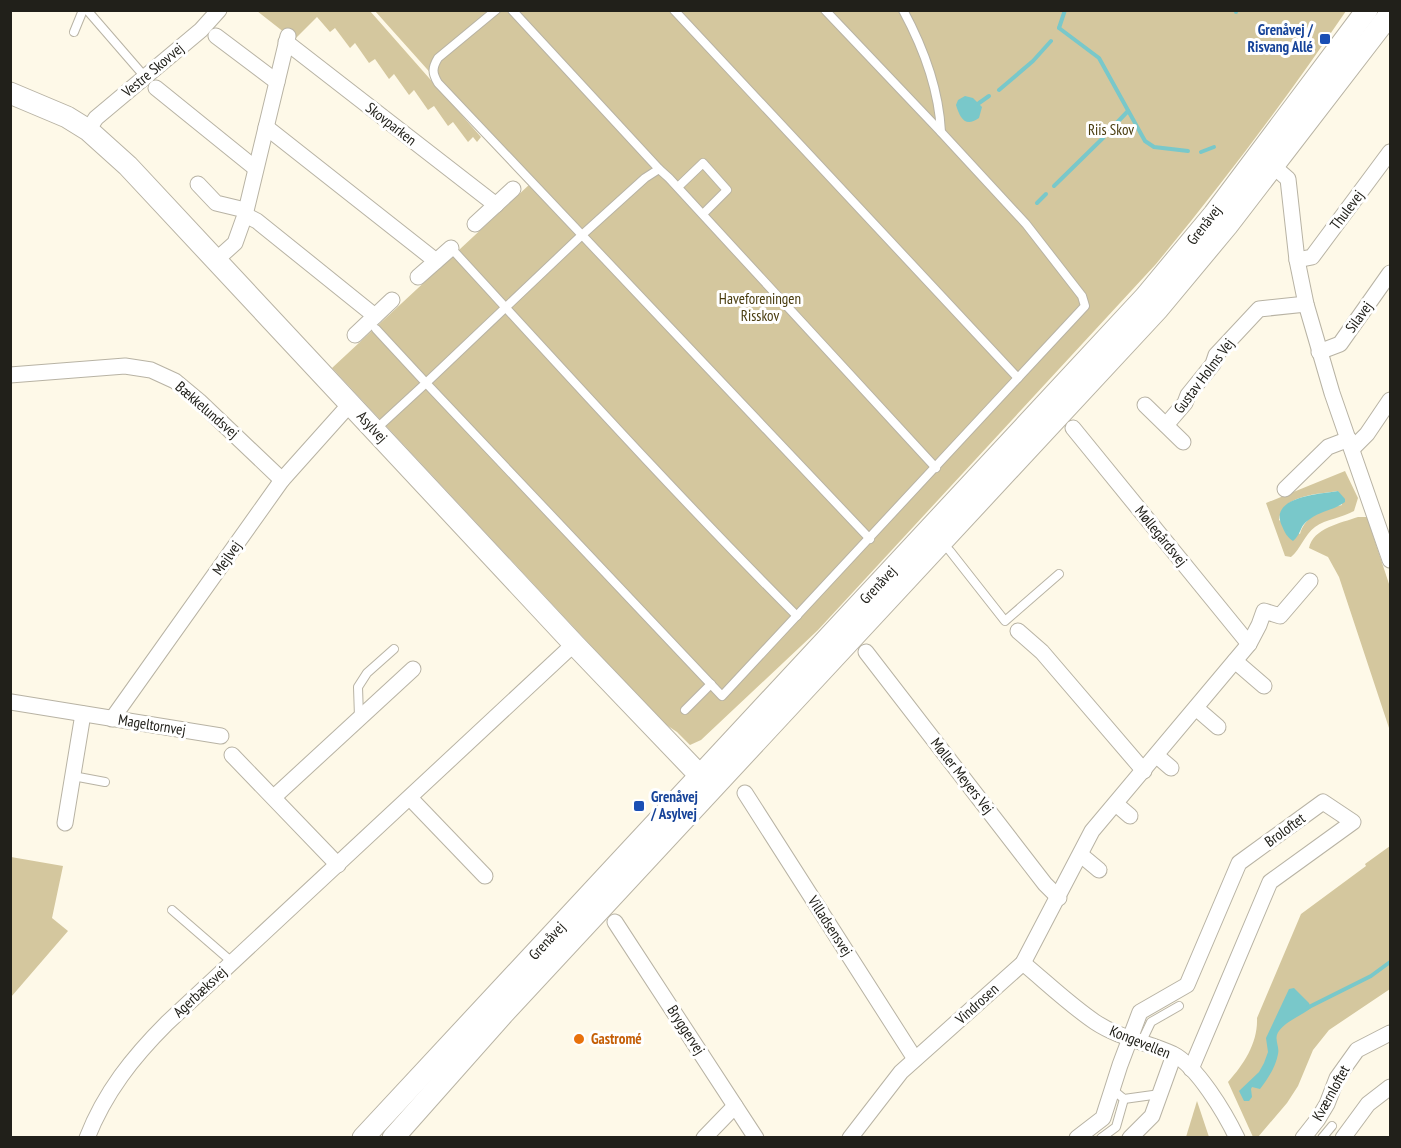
<svg xmlns="http://www.w3.org/2000/svg" width="1401" height="1148" font-family="'PT Sans Narrow',sans-serif">
	<style>
		.green { fill: #d4c79e; fill-rule: evenodd }
		.water { fill: #79c8ca }
		.lines { fill: none; stroke-linecap: round; stroke-linejoin: round }
		.stream { stroke: #79c8ca; stroke-width: 4 }
		.lane-casing { stroke: #b8b3a4; stroke-width: 10 }
		.street-casing { stroke: #b8b3a4; stroke-width: 17 }
		.secondary-casing { stroke: #b8b3a4; stroke-width: 23 }
		.lane { stroke: #fff; stroke-width: 8 }
		.street { stroke: #fff; stroke-width: 15 }
		.secondary { stroke: #fff; stroke-width: 21 }
		.transit-dot { fill: #1a4fb4; stroke: #fff; stroke-width: 2 }
		.food-dot { fill: #e8710a; stroke: #fff; stroke-width: 2 }
		.labels { text-anchor: middle; stroke-width: 6; stroke-linejoin: round; paint-order: stroke }
		.transit-label { font-size: 15px; font-weight: bold; fill: #164399; stroke: #fff; text-anchor: end }
		.street-label { font-size: 15px; fill: #21201a; stroke: #fff }
		.park-label { font-size: 15px; fill: #483b0d; stroke: #fff }
		.food-label { font-size: 15px; font-weight: bold; fill: #c56008; stroke: #fff; text-anchor: start }
	</style>
	<rect width="100%" height="100%" fill="#fef9e8"/>
	<g class="green">
		<polygon points="257,11 370,11 481,137 477,142 473,137 468,142 453,122 448,126 434,106 428,110 414,90 409,95 394,74 389,79 375,59 369,63 355,43 350,48 335,28 330,32 317,17 294,40"/>
		<path d="M375 11H1346C1287 98 1223 183 1156 264L818 630 701 740 690 745 677 732 662 722 332 368 530 184Z"/>
		<path d="M1345 471 1358 498 1354 511C1342 518 1326 519 1315 527 1304 535 1301 549 1291 557L1285 556 1266 503ZM1338 491 1342 505C1325 509 1305 515 1300 534L1279 520C1281 495 1318 494 1338 491Z"/>
		<path d="M1358 517H1367L1390 587V731L1339 577 1328 557 1309 548C1313 528 1341 523 1358 517Z"/>
		<path d="M1390 846V989L1329 1030 1313 1050 1298 1086 1287 1103 1258 1137H1253L1228 1082C1244 1064 1258 1043 1257 1018L1301 914 1366 866 1365 864Z"/>
		<polygon points="11,857 63,866 52,918 68,931 11,997"/>
		<polygon points="1197,1101 1209,1137 1186,1137"/>
	</g>
	<g class="water">
		<path d="M965 96 973 98 982 107 979 118C965 128 960 118 956 105L958 100Z"/>
		<path d="M1338 491 1345 499V502C1333 511 1320 510 1306 522 1300 527 1301 534 1293 541 1287 537 1285 533 1282 526 1268 497 1319 494 1338 491Z"/>
		<path d="M1294 988 1309 1003 1311 1008C1302 1015 1285 1022 1279 1031 1273 1039 1280 1046 1278 1054 1276 1066 1268 1079 1260 1089L1252 1087 1251 1089 1252 1097 1249 1101H1244L1239 1091 1259 1072 1264 1063 1268 1052 1266 1038 1289 989Z"/>
	</g>
	<g class="lines">
		<g class="stream">
			<polyline points="1236,12 1236,10"/>
			<polyline points="1059,28 1099,58 1145,141 1154,147 1188,151"/>
			<polyline points="1059,28 1065,10"/>
			<polyline points="999,90 1033,61 1051,41"/>
			<polyline points="979,103 989,96"/>
			<polyline points="1109,131 1128,111"/>
			<polyline points="1201,152 1214,147"/>
			<polyline points="1054,186 1104,137"/>
			<polyline points="1037,203 1046,194"/>
			<polyline points="1307,1008 1371,976 1390,962"/>
		</g>
		<g class="lane-casing">
			<g id="lane">
				<polyline points="87,10 145,77"/>
				<path d="M496 10 438 58C432 68 432 73 438 83L870 539"/>
				<path d="M512 10 659 169 645 178 582 235 426 383 722 696 1085 306 1082 296 1026 224 941 132C939 91 923 47 903 10"/>
				<polyline points="674,10 1018,378"/>
				<polyline points="825,10 941,132"/>
				<polyline points="74,32 83,10"/>
				<polyline points="659,169 669,178 936,468"/>
				<polyline points="678,187 703,163 727,190 703,214"/>
				<path d="M451 248C565 372 678 497 797 616"/>
				<polyline points="375,430 426,383 376,329"/>
				<polyline points="942,543 950,551 1005,621 1059,574"/>
				<polyline points="685,710 711,684"/>
				<polyline points="359,717 358,687 367,673 394,649"/>
				<polyline points="73,776 105,782"/>
				<polyline points="172,910 232,962"/>
				<polyline points="1141,1043 1151,1022 1179,1006"/>
				<polyline points="1112,1089 1124,1099 1160,1094"/>
				<polyline points="1101,1138 1116,1127 1124,1099"/>
				<polyline points="1322,1138 1332,1126"/>
			</g>
		</g>
		<g class="street-casing">
			<g id="street">
				<polyline points="216,36 277,82"/>
				<polyline points="286,42 496,205"/>
				<polyline points="156,88 255,168"/>
				<polyline points="266,127 436,261"/>
				<polyline points="88,130 96,118 201,30 219,10"/>
				<polyline points="1265,159 1288,179 1297,260 1306,304 1332,393 1390,560"/>
				<polyline points="198,184 216,203 245,210"/>
				<polyline points="245,215 257,221 375,316"/>
				<polyline points="475,224 513,189"/>
				<polyline points="216,260 235,243 245,215 288,36"/>
				<polyline points="1297,260 1312,257 1390,152"/>
				<polyline points="418,277 451,248"/>
				<polyline points="355,335 392,300"/>
				<polyline points="1319,352 1340,344 1390,273"/>
				<polyline points="10,375 125,366 151,370 175,381 199,401 282,480"/>
				<polyline points="1145,405 1183,442"/>
				<polyline points="1166,425 1185,403 1188,395 1213,364 1216,355 1259,309 1306,304"/>
				<polyline points="1073,428 1249,644"/>
				<polyline points="1352,449 1367,434 1390,400"/>
				<polyline points="1285,489 1328,447 1349,439"/>
				<polyline points="1018,631 1042,652 1144,771"/>
				<polyline points="866,652 1045,884 1059,898"/>
				<polyline points="1235,661 1264,686"/>
				<polyline points="11,702 221,736"/>
				<polyline points="1196,708 1218,727"/>
				<polyline points="112,719 282,480 350,404"/>
				<polyline points="232,755 338,865"/>
				<polyline points="1157,756 1171,768"/>
				<polyline points="745,793 915,1059"/>
				<polyline points="274,797 413,669"/>
				<polyline points="410,798 485,876"/>
				<polyline points="1116,804 1130,816"/>
				<polyline points="65,823 83,714"/>
				<polyline points="1081,855 1099,870"/>
				<polyline points="615,922 756,1138"/>
				<path d="M1023 963C1047 983 1070 1005 1095 1022 1119 1038 1147 1042 1173 1054 1197 1066 1225 1113 1237 1138"/>
				<path d="M87 1138C105 1092 133 1057 167 1023L574 644"/>
				<polyline points="704,1138 735,1106"/>
				<polyline points="850,1138 901,1072 1023,963 1092,831 1249,644 1259,625 1264,611 1280,616 1310,581"/>
				<polyline points="1077,1138 1103,1118 1120,1065 1140,1012 1187,985 1239,863 1323,802 1353,822 1270,882 1191,1069"/>
				<polyline points="1130,1138 1152,1116 1174,1055"/>
				<polyline points="1303,1138 1318,1119 1327,1104 1337,1078 1357,1050 1390,1033"/>
				<polyline points="1343,1138 1368,1104 1390,1087"/>
			</g>
		</g>
		<g class="secondary-casing">
			<g id="secondary">
				<polyline points="10,93 67,117 88,130 128,166 574,644 709,785"/>
				<polyline points="363,1138 1145,297 1214,214 1367,10"/>
				<polyline points="393,1138 503,1014 1158,309 1227,226 1390,14"/>
			</g>
		</g>
		<use href="#lane" class="lane"/>
		<use href="#street" class="street"/>
		<use href="#secondary" class="secondary"/>
	</g>
	<g class="transit-dot">
		<rect x="1319" y="33" width="12" height="12" rx="3"/>
		<rect x="633" y="800" width="12" height="12" rx="3"/>
	</g>
	<circle class="food-dot" cx="579" cy="1039" r="6"/>
	<g class="labels">
		<g class="transit-label">
			<text x="1313" y="35">Grenåvej /<tspan x="1313" dy="17">Risvang Allé</tspan></text>
			<text x="651" y="802" text-anchor="start">Grenåvej<tspan x="651" dy="17">/ Asylvej</tspan></text>
		</g>
		<g class="street-label">
			<text transform="translate(153 70) rotate(-40)" y="5">Vestre Skovvej</text>
			<text transform="translate(391 124) rotate(38)" y="5">Skovparken</text>
			<text transform="translate(1347 210) rotate(-53)" y="5">Thulevej</text>
			<text transform="translate(1204 225) rotate(-52)" y="5">Grenåvej</text>
			<text transform="translate(1359 317) rotate(-54)" y="5">Silavej</text>
			<text transform="translate(1204 376) rotate(-53)" y="5">Gustav Holms Vej</text>
			<text transform="translate(207 410) rotate(41)" y="5">Bækkelundsvej</text>
			<text transform="translate(372 427) rotate(47)" y="5">Asylvej</text>
			<text transform="translate(1161 536) rotate(51)" y="5">Møllegårdsvej</text>
			<text transform="translate(227 558) rotate(-55)" y="5">Mejlvej</text>
			<text transform="translate(878 585) rotate(-47)" y="5">Grenåvej</text>
			<text transform="translate(152 725) rotate(9)" y="5">Mageltornvej</text>
			<text transform="translate(962 776) rotate(52)" y="5">Møller Meyers Vej</text>
			<text transform="translate(1285 830) rotate(-36)" y="5">Broloftet</text>
			<text transform="translate(830 926) rotate(57)" y="5">Villadsensvej</text>
			<text transform="translate(547 941) rotate(-47)" y="5">Grenåvej</text>
			<text transform="translate(200 992) rotate(-43)" y="5">Agerbæksvej</text>
			<text transform="translate(977 1004) rotate(-42)" y="5">Vindrosen</text>
			<text transform="translate(686 1030) rotate(57)" y="5">Bryggervej</text>
			<text transform="translate(1140 1042) rotate(22)" y="5">Kongevellen</text>
			<text transform="translate(1331 1093) rotate(-61)" y="5">Kværnloftet</text>
		</g>
		<g class="park-label">
			<text x="1111" y="135">Riis Skov</text>
			<text x="760" y="304">Haveforeningen<tspan x="760" dy="17">Risskov</tspan></text>
		</g>
		<g class="food-label">
			<text x="591" y="1044">Gastromé</text>
		</g>
	</g>
	<rect width="1401" height="1148" fill="none" stroke="#21201a" stroke-width="24"/>
</svg>
